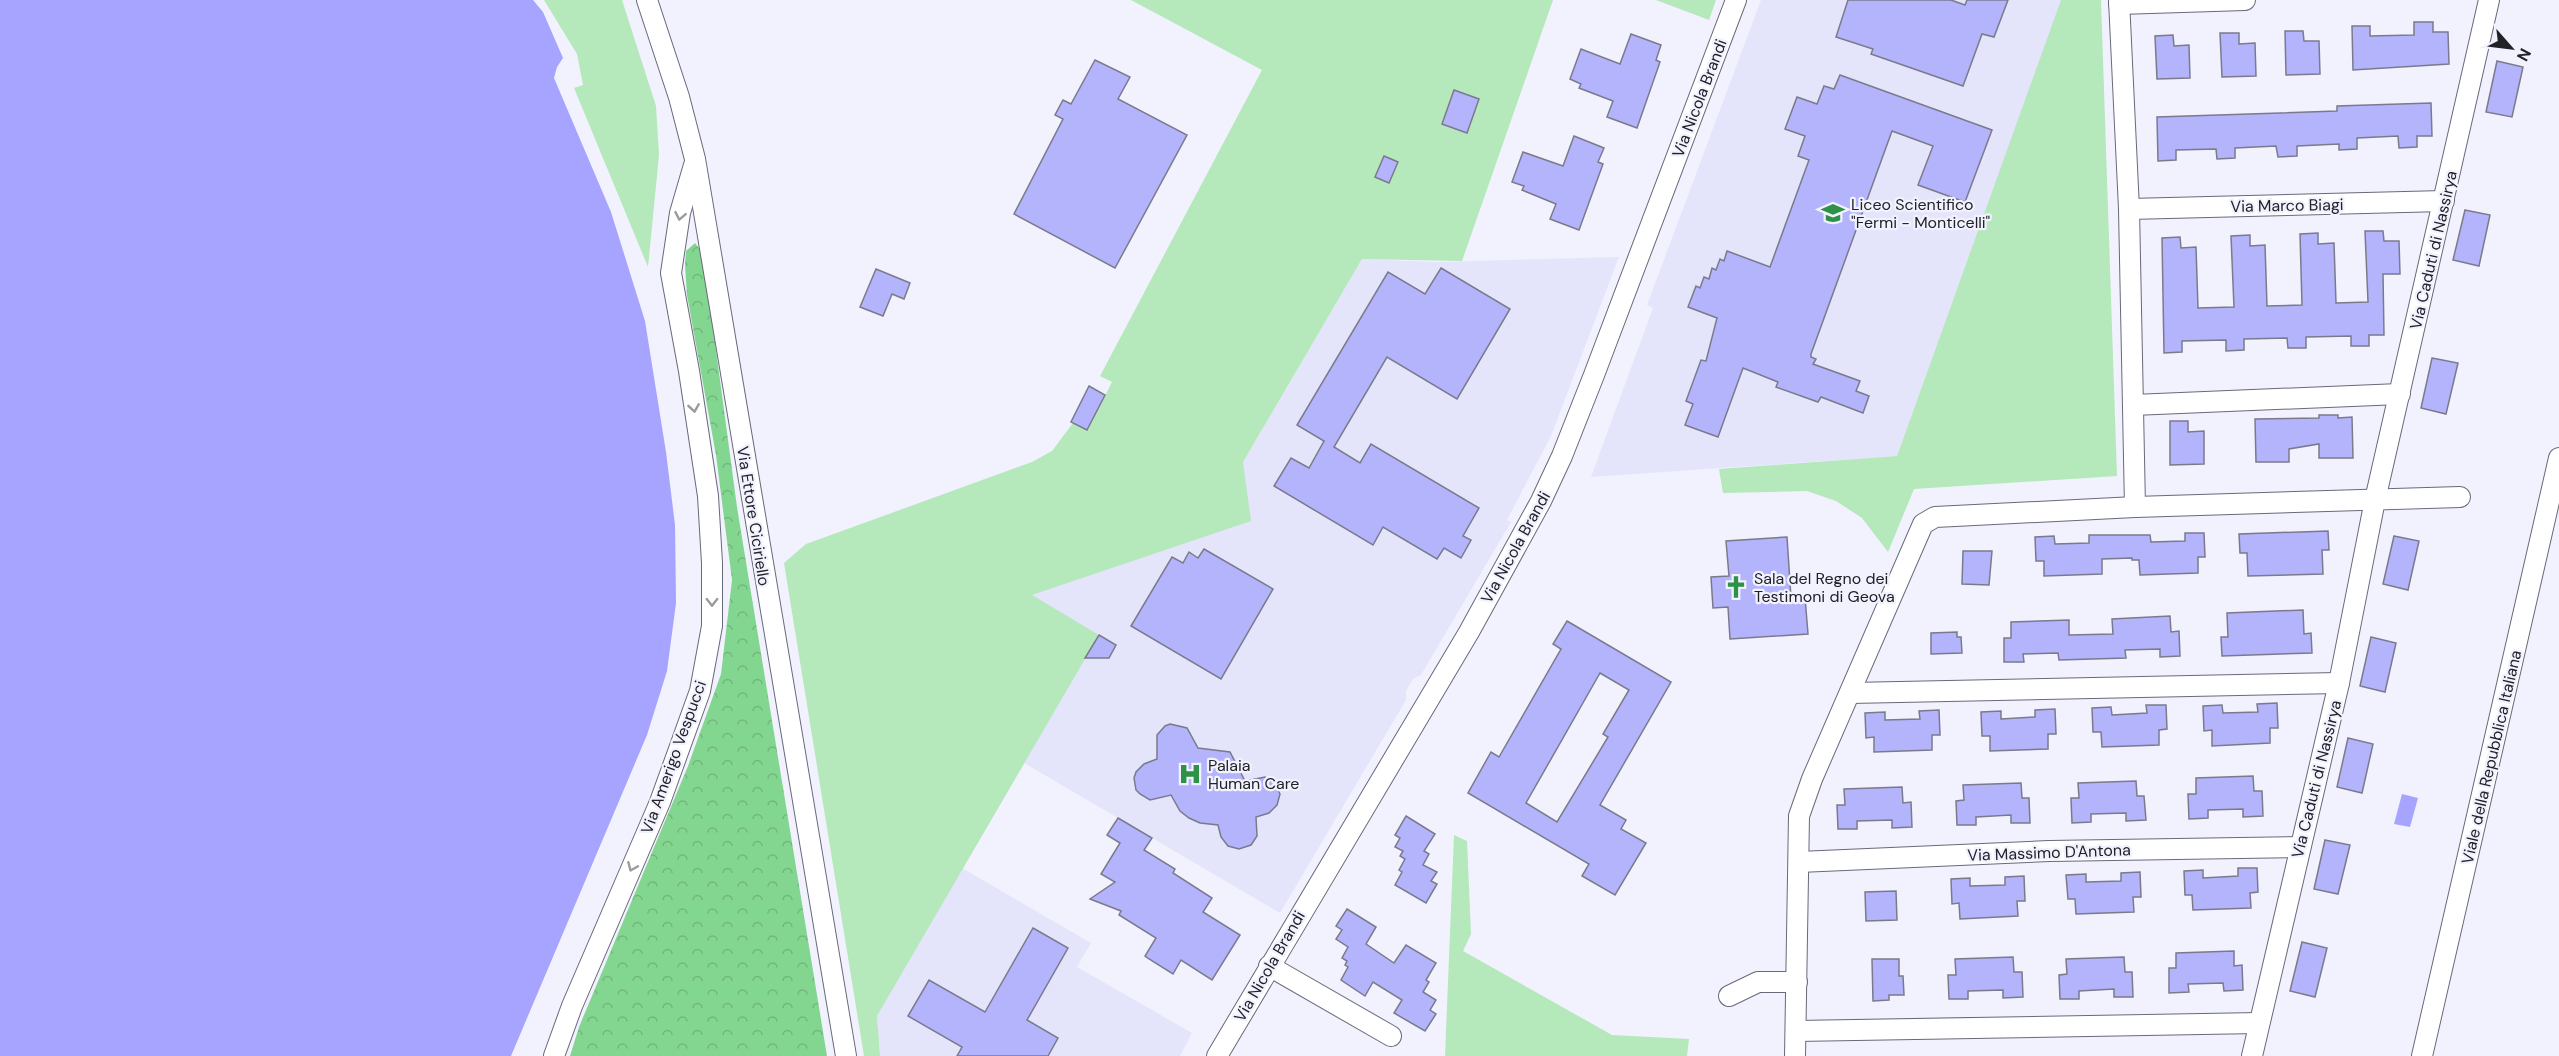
<svg xmlns="http://www.w3.org/2000/svg" width="2559" height="1056" font-family="'DM Sans',sans-serif">
	<style>
		.built { fill: #e4e5fb }
		.grass { fill: #b5e8bb }
		.forest { fill: url(#forest-crowns) }
		.water { fill: #a6a4fe }
		.building { fill: #b4b4fd; stroke: #7a7a8c; stroke-width: 1.5; fill-rule: evenodd }
		.lines { fill: none; stroke-linecap: round; stroke-linejoin: round }
		.minor-casing { stroke: #68697a; stroke-width: 22 }
		.minor { stroke: #fff; stroke-width: 20 }
		.oneway { stroke: #9b9b9e }
		.labels { text-anchor: middle; stroke-width: 4.5; stroke-linejoin: round; paint-order: stroke }
		.street-label { font-size: 16px; fill: #212128; stroke: #f1f2fe }
		.poi-label { font-size: 16px; fill: #212128; stroke: #f1f2fe; text-anchor: start }
	</style>
	<defs>
		<pattern id="forest-crowns" width="20" height="18" patternUnits="userSpaceOnUse" patternTransform="scale(1.5)"><rect width="20" height="18" fill="#83d690"/><path d="M2 6a3 3 0 1 1 6 0M12 15a3 3 0 1 1 6 0" fill="none" stroke="#71b77c"/></pattern>
	</defs>
	<rect width="100%" height="100%" fill="#f1f2fe"/>
	<g class="built">
		<polygon points="1761,0 2062,0 1897,456 1591,477 1653,308 1647,305"/>
		<polygon points="1619,257 1551,436 1507,520 1511,522 1421,675 1413,679 1406,691 1406,700 1280,913 1024,763 1099,635 1031,595 1250,521 1243,462 1362,259 1438,262"/>
		<polygon points="962,868 1091,943 1077,967 1192,1033 1180,1056 880,1056 877,1016"/>
	</g>
	<g class="grass">
		<polygon points="544,0 622,0 656,106 659,155 648,267 574,88 583,85 577,54"/>
		<polygon points="1131,0 1553,0 1462,261 1362,259 1243,462 1251,521 1032,595 1099,635 877,1016 880,1056 864,1056 784,563 806,544 1032,462 1052,451 1073,423 1088,430 1112,382 1100,376 1262,70"/>
		<polygon points="1656,0 1716,0 1709,20"/>
		<polygon points="2061,0 2101,0 2117,476 1914,489 1888,552 1862,518 1836,501 1807,491 1723,493 1719,469 1897,456"/>
		<polygon points="1454,835 1467,841 1471,934 1463,951 1612,1035 1689,1039 1687,1056 1445,1056"/>
	</g>
	<polygon class="forest" points="695,243 703,253 737,507 827,1056 570,1056 579,1027 688,766 721,674 732,580 716,455 687,295 685,265 686,251"/>
	<g class="water">
		<polygon points="0,0 533,0 543,12 563,58 557,67 554,78 611,212 645,321 666,452 675,525 676,603 667,671 647,735 511,1056 0,1056"/>
		<polygon points="2402,794 2418,798 2410,827 2394,824"/>
	</g>
	<g class="building">
		<polygon points="1848,0 1951,0 1965,5 1967,0 2008,0 1994,37 1982,34 1963,86 1871,54 1873,49 1836,37"/>
		<polygon points="2414,22 2433,22 2433,32 2448,32 2449,64 2353,70 2352,26 2370,26 2370,36 2414,35"/>
		<polygon points="2285,31 2303,31 2304,41 2319,41 2320,74 2286,75"/>
		<polygon points="2220,33 2239,33 2239,44 2255,43 2256,76 2222,77"/>
		<polygon points="1631,34 1661,45 1656,60 1660,62 1637,128 1607,117 1613,101 1579,88 1581,84 1570,79 1581,49 1620,64"/>
		<polygon points="2173,35 2174,46 2189,45 2190,78 2157,79 2155,36"/>
		<polygon points="1095,60 1130,77 1118,99 1187,135 1115,268 1014,214 1063,119 1055,115 1063,100 1071,104"/>
		<polygon points="2497,61 2523,67 2512,117 2486,112"/>
		<polygon points="1840,75 1992,130 1965,202 1918,185 1933,146 1892,131 1811,354 1811,357 1816,359 1813,364 1860,381 1856,391 1869,396 1863,413 1821,397 1818,402 1776,387 1778,382 1743,368 1718,437 1685,425 1693,404 1686,401 1701,360 1706,361 1717,318 1688,307 1696,286 1700,288 1704,277 1709,279 1712,268 1716,270 1720,259 1724,261 1727,251 1770,267 1809,160 1798,156 1805,136 1785,129 1797,97 1817,104 1824,86 1834,89"/>
		<polygon points="1454,90 1479,99 1467,133 1442,124"/>
		<polygon points="2431,103 2432,136 2417,136 2417,147 2399,148 2398,136 2357,138 2357,149 2339,150 2339,144 2297,146 2297,156 2278,157 2276,146 2235,148 2235,158 2217,159 2216,149 2176,150 2176,160 2158,161 2157,117 2337,111 2337,106"/>
		<polygon points="1574,136 1604,148 1598,162 1603,164 1579,230 1550,219 1556,204 1522,190 1524,186 1512,182 1523,152 1563,166"/>
		<polygon points="1384,156 1398,162 1389,183 1375,177"/>
		<polygon points="2465,210 2490,215 2479,266 2453,260"/>
		<polygon points="2365,231 2383,231 2384,241 2399,241 2400,274 2383,274 2384,335 2369,335 2369,346 2351,346 2351,336 2306,337 2306,348 2288,348 2287,338 2244,339 2244,350 2226,351 2226,340 2182,341 2182,352 2164,353 2162,238 2180,237 2181,248 2196,247 2198,308 2234,307 2231,236 2250,235 2250,246 2265,245 2267,306 2302,305 2300,234 2318,233 2318,244 2334,243 2336,303 2368,302"/>
		<polygon points="1441,268 1510,309 1457,399 1387,357 1334,447 1360,463 1371,444 1479,508 1463,536 1471,540 1461,558 1444,548 1437,559 1383,527 1373,545 1274,486 1291,458 1309,468 1324,441 1297,425 1388,272 1425,294"/>
		<polygon points="876,269 910,283 904,299 892,294 883,316 860,307"/>
		<polygon points="2432,358 2458,363 2446,414 2421,408"/>
		<polygon points="1089,386 1105,395 1087,430 1071,422"/>
		<polygon points="2319,415 2338,415 2338,418 2352,417 2353,458 2319,458 2319,444 2289,449 2289,462 2256,462 2255,419 2319,418"/>
		<polygon points="2170,421 2188,421 2188,432 2204,431 2204,464 2170,465"/>
		<polygon points="2328,531 2329,550 2322,550 2323,574 2248,576 2247,553 2240,553 2239,534"/>
		<polygon points="2185,533 2204,533 2205,557 2198,557 2198,573 2140,575 2139,560 2132,560 2132,558 2102,559 2102,574 2044,576 2044,561 2036,561 2035,537 2054,536 2055,544 2089,543 2089,535 2150,535 2151,542 2185,541"/>
		<polygon points="2394,536 2419,541 2408,590 2383,584"/>
		<polygon points="1787,537 1791,598 1805,597 1808,634 1730,639 1728,607 1713,608 1711,577 1729,576 1726,541"/>
		<polygon points="1204,549 1273,589 1221,679 1131,626 1172,557 1183,563 1189,552 1198,558"/>
		<polygon points="1963,551 1992,551 1989,585 1962,584"/>
		<polygon points="2303,610 2304,634 2311,633 2312,653 2222,656 2221,637 2228,637 2227,613"/>
		<polygon points="2170,616 2171,632 2179,631 2180,656 2160,657 2160,649 2125,650 2126,658 2059,660 2058,653 2023,654 2024,662 2004,662 2004,638 2011,638 2011,622 2069,620 2069,635 2113,634 2112,619"/>
		<path d="M1567 621 1671 682 1600 805 1626 820 1621 829 1646 843 1615 895 1582 876 1589 864 1468 793 1491 752 1499 757 1561 649 1553 644ZM1600 673 1629 690 1603 734 1608 737 1557 822 1526 803Z"/>
		<polygon points="1957,632 1957,637 1961,637 1962,653 1931,654 1931,633"/>
		<polygon points="1099,635 1116,645 1109,658 1085,658"/>
		<polygon points="2371,637 2396,643 2385,692 2360,686"/>
		<polygon points="2277,703 2278,728 2270,728 2270,743 2212,746 2212,730 2204,731 2203,706 2222,705 2223,713 2258,712 2257,704"/>
		<polygon points="2146,705 2166,705 2167,729 2159,730 2159,745 2102,747 2101,732 2093,732 2092,708 2111,707 2112,715 2147,713"/>
		<polygon points="2055,709 2056,734 2048,734 2048,749 1990,751 1990,736 1982,736 1981,712 2001,711 2001,719 2035,717 2035,710"/>
		<polygon points="1939,710 1940,735 1932,735 1932,750 1874,752 1874,737 1866,738 1865,713 1885,712 1885,720 1920,719 1919,711"/>
		<polygon points="1170,724 1187,728 1198,748 1230,752 1245,781 1265,777 1275,783 1280,794 1277,805 1269,813 1256,817 1257,836 1251,845 1239,849 1228,846 1221,837 1218,825 1200,823 1189,818 1180,811 1171,795 1150,800 1140,794 1136,790 1134,778 1136,772 1144,764 1157,759 1157,735 1165,726"/>
		<polygon points="2348,738 2373,744 2362,793 2337,787"/>
		<polygon points="2253,776 2254,791 2262,791 2263,816 2243,817 2243,809 2208,810 2208,818 2189,819 2188,794 2196,794 2196,778"/>
		<polygon points="2136,781 2137,796 2144,796 2146,820 2126,821 2126,813 2091,814 2091,822 2072,823 2071,798 2079,798 2078,783"/>
		<polygon points="2021,783 2022,798 2029,798 2030,823 2011,823 2011,815 1976,817 1976,825 1957,825 1956,801 1964,800 1963,785"/>
		<polygon points="1902,787 1903,803 1911,802 1912,827 1892,828 1892,820 1857,821 1857,829 1838,829 1837,805 1845,805 1844,789"/>
		<polygon points="1406,816 1435,834 1424,851 1429,854 1423,865 1437,872 1431,881 1437,884 1426,903 1395,885 1402,872 1399,870 1405,859 1400,856 1403,851 1395,847 1400,838 1395,835"/>
		<polygon points="1118,818 1152,838 1144,850 1175,869 1173,873 1212,898 1203,912 1240,935 1212,980 1181,960 1173,974 1149,959 1145,956 1156,938 1119,915 1121,911 1090,899 1115,882 1101,874 1120,843 1107,835"/>
		<polygon points="2325,840 2350,845 2338,894 2314,889"/>
		<polygon points="2238,868 2257,868 2258,892 2250,893 2251,908 2193,910 2192,895 2185,895 2184,871 2203,870 2203,878 2238,876"/>
		<polygon points="2140,872 2141,897 2133,897 2134,912 2076,914 2075,899 2068,899 2066,875 2086,874 2086,882 2121,881 2121,873"/>
		<polygon points="2024,876 2025,901 2017,901 2018,916 1960,919 1959,903 1952,904 1951,879 1970,878 1970,886 2005,885 2005,877"/>
		<polygon points="1896,891 1897,920 1866,921 1865,892"/>
		<polygon points="1347,909 1376,927 1366,944 1394,963 1406,945 1436,963 1426,980 1429,982 1423,992 1436,1000 1430,1010 1436,1014 1425,1031 1394,1013 1402,1000 1373,982 1365,996 1341,980 1348,967 1345,965 1347,961 1342,958 1348,947 1336,939 1342,930 1336,926"/>
		<polygon points="1033,928 1068,948 1027,1020 1058,1038 1048,1056 957,1056 962,1047 908,1016 929,980 985,1012"/>
		<polygon points="2302,942 2327,948 2315,997 2290,991"/>
		<polygon points="2234,951 2234,966 2242,965 2243,990 2224,991 2223,983 2188,984 2189,992 2169,993 2169,968 2176,968 2176,953"/>
		<polygon points="2013,957 2014,972 2022,972 2023,997 2003,998 2003,990 1968,991 1968,999 1949,999 1948,975 1956,975 1955,959"/>
		<polygon points="2124,957 2125,972 2132,972 2133,997 2114,997 2114,989 2079,991 2079,999 2060,999 2059,975 2067,974 2066,959"/>
		<polygon points="1872,959 1899,959 1899,976 1903,976 1904,995 1889,995 1889,1000 1873,1001"/>
	</g>
	<g class="lines">
		<g class="minor-casing">
			<g id="minor">
				<polyline points="647,0 679,97 695,159 846,1056"/>
				<polyline points="2119,0 2129,209 2135,507"/>
				<polyline points="2119,4 2245,0"/>
				<polyline points="2129,209 2444,201"/>
				<polyline points="2133,405 2400,394"/>
				<polyline points="1850,693 2339,683"/>
				<polyline points="1799,862 2049,851 2299,847"/>
				<polyline points="1269,966 1391,1036"/>
				<polyline points="1729,996 1758,982 1797,982"/>
				<polyline points="1796,1031 2259,1023"/>
				<polyline points="554,1056 572,1006 660,802 700,691 712,626 712,563 708,496 689,371 671,273 680,213 694,165"/>
				<polyline points="1217,1056 1469,632 1541,501 1562,456 1594,375 1736,0"/>
				<polyline points="1795,1056 1799,816 1812,779 1923,524 1935,517 2135,507 2460,497"/>
				<polyline points="2252,1056 2339,683 2375,500 2489,0"/>
				<polyline points="2422,1056 2559,458"/>
			</g>
		</g>
		<use href="#minor" class="minor"/>
	</g>
	<defs><path id="oneway-chevron" d="M-2-3.5L2.5 0L-2 3.5" fill="none" stroke-width="1.6" stroke-linecap="round" stroke-linejoin="round" transform="scale(1.5)"/></defs>
	<g class="oneway">
		<use href="#oneway-chevron" transform="translate(680 216) rotate(101)"/>
		<use href="#oneway-chevron" transform="translate(694 408) rotate(81)"/>
		<use href="#oneway-chevron" transform="translate(712 602) rotate(90)"/>
		<use href="#oneway-chevron" transform="translate(632 867) rotate(113)"/>
	</g>
	<defs>
		<g id="school-bare" transform="scale(1.8)"><path d="M0-5L7-2L0 1L-7-2ZM-4 1L0 2.5L4 1V4Q0 6-4 4Z" fill="#2d9146" stroke="#f1f2fe" stroke-width="2.5" paint-order="stroke"/></g>
		<g id="church-bare" transform="scale(1.8)"><path d="M-1.2-6h2.4v3.5h3.3v2.4h-3.3V6h-2.4V-.1h-3.3v-2.4h3.3Z" fill="#2d9146" stroke="#f1f2fe" stroke-width="2.5" paint-order="stroke"/></g>
		<g id="hospital-bare" transform="scale(1.8)"><path d="M-5-5h3v3.5h4V-5h3V5h-3V1.5h-4V5h-3Z" fill="#2d9146" stroke="#f1f2fe" stroke-width="2.5" paint-order="stroke"/></g>
	</defs>
	<g fill-rule="evenodd">
		<use href="#school-bare" x="1833" y="213"/>
		<use href="#church-bare" x="1736" y="587"/>
		<use href="#hospital-bare" x="1190" y="774"/>
	</g>
	<g class="labels">
		<g class="street-label">
			<text transform="translate(1699 98) rotate(-69)" y="6">Via Nicola Brandi</text>
			<text transform="translate(2287 205) rotate(-1)" y="6">Via Marco Biagi</text>
			<text transform="translate(2433 250) rotate(-77)" y="6">Via Caduti di Nassirya</text>
			<text transform="translate(754 516) rotate(81)" y="6">Via Ettore Ciciriello</text>
			<text transform="translate(1515 547) rotate(-61)" y="6">Via Nicola Brandi</text>
			<text transform="translate(673 757) rotate(-70)" y="6">Via Amerigo Vespucci</text>
			<text transform="translate(2491 757) rotate(-77)" y="6">Viale della Repubblica Italiana</text>
			<text transform="translate(2316 779) rotate(-76)" y="6">Via Caduti di Nassirya</text>
			<text transform="translate(2049 852) rotate(-2)" y="6">Via Massimo D'Antona</text>
			<text transform="translate(1269 966) rotate(-60)" y="6">Via Nicola Brandi</text>
		</g>
		<g class="poi-label">
			<text x="1851" y="210">Liceo Scientifico<tspan x="1851" dy="18">"Fermi - Monticelli"</tspan></text>
			<text x="1754" y="584">Sala del Regno dei<tspan x="1754" dy="18">Testimoni di Geova</tspan></text>
			<text x="1208" y="771">Palaia<tspan x="1208" dy="18">Human Care</tspan></text>
		</g>
	</g>
	<g transform="translate(2511 48) rotate(118)" stroke="#f1f2fe" stroke-width="4.5" paint-order="stroke">
	<path d="M0-4.5L10 22L0 15L-10 22Z" fill="#212128"/>
	<text y="-9" font-size="16" font-weight="bold" text-anchor="middle" fill="#212128">N</text>
	</g>
</svg>
